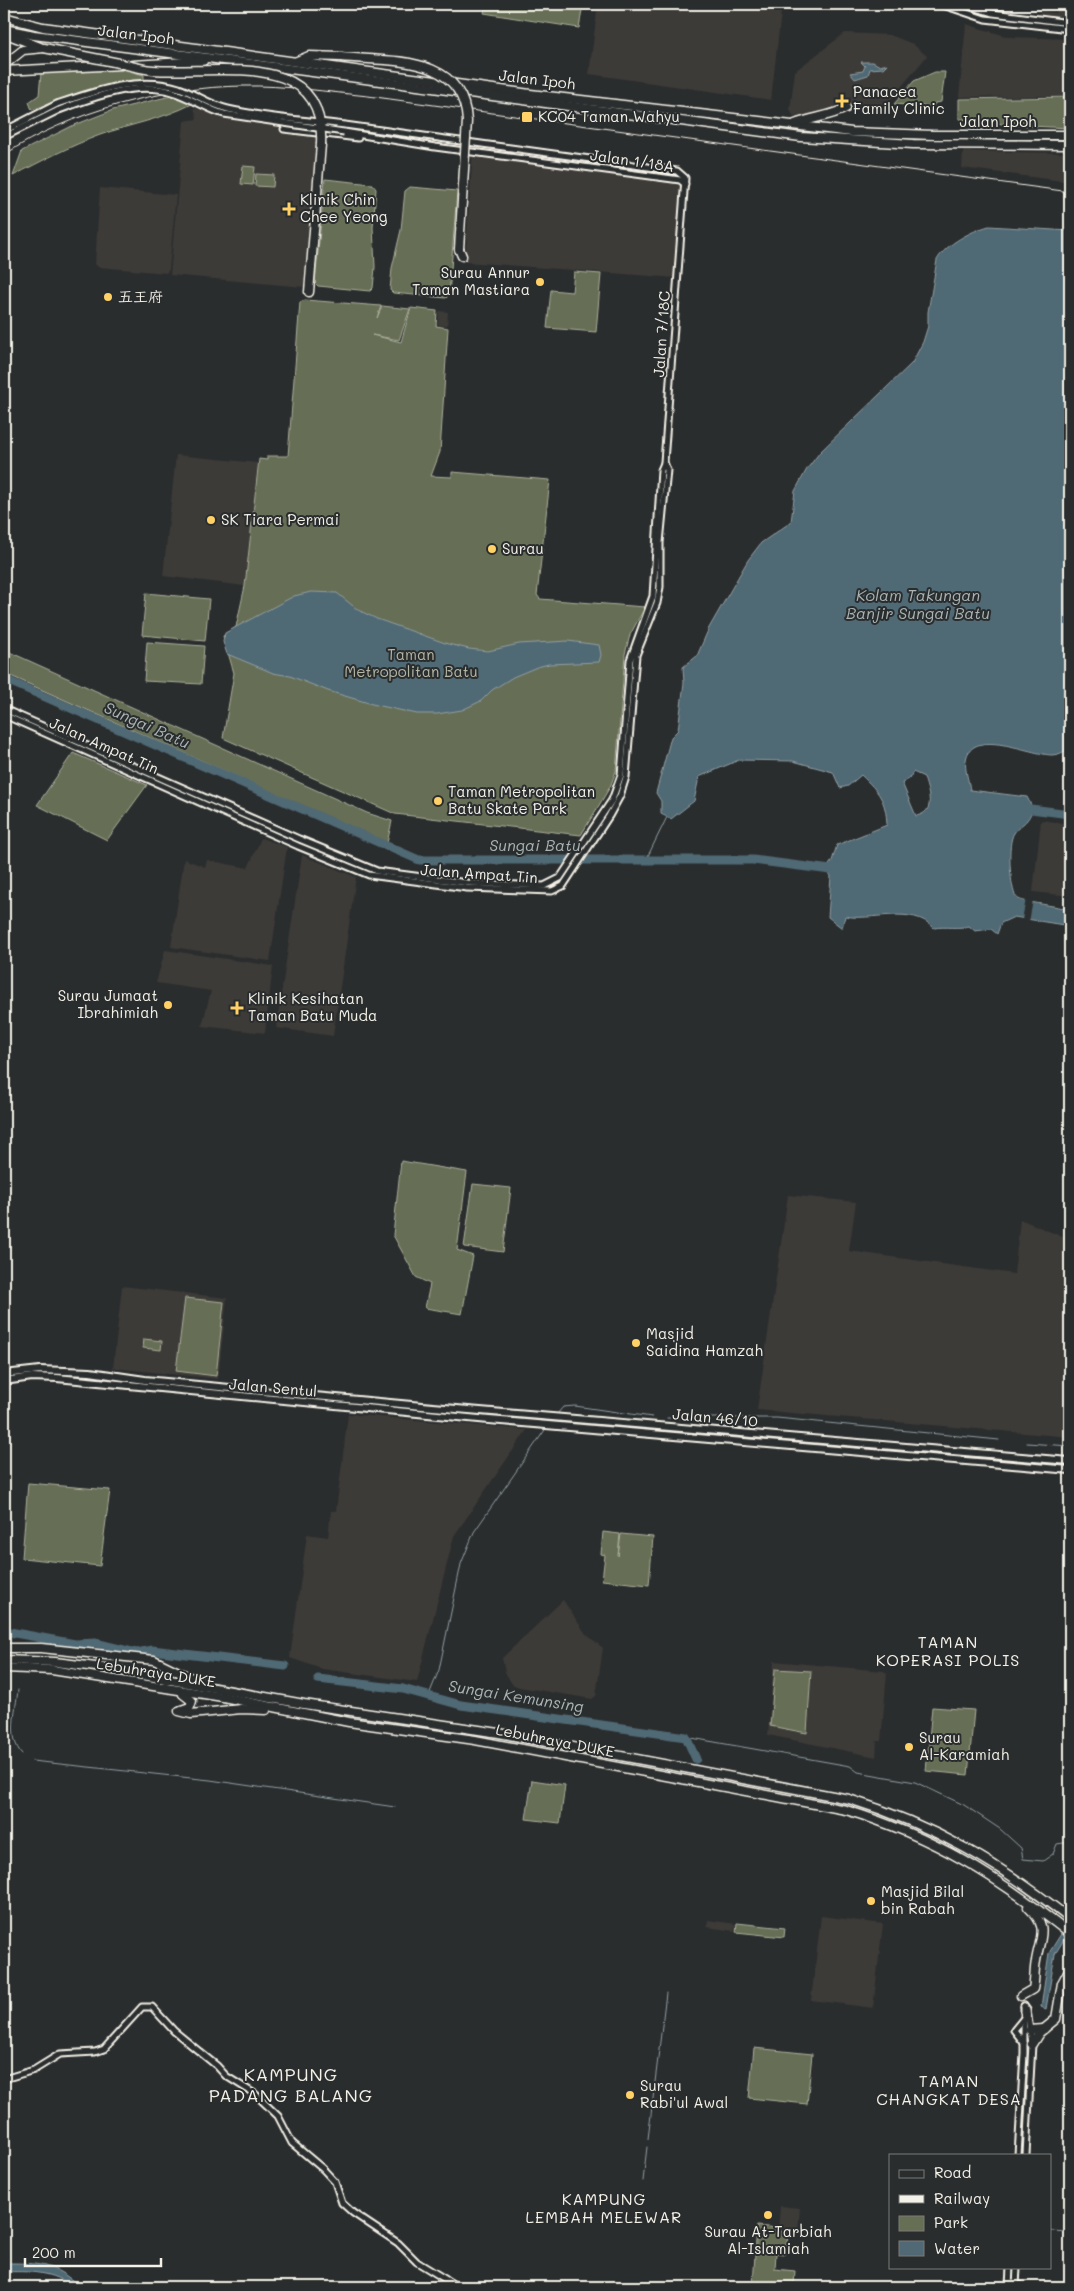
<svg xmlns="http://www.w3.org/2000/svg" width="1074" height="2291" font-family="Mali,'LXGW WenKai TC',sans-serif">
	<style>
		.built { fill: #3c3a37 }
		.green { fill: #666e54; stroke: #adb09e }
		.water { fill: #506975; stroke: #929fa3; fill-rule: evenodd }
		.pier { fill: #2a2d2e }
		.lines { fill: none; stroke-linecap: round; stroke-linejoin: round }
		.stream { stroke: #929fa3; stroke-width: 1 }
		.river { stroke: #506975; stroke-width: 9 }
		.minor-casing { stroke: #f4f1e8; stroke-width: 9 }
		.major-casing { stroke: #f4f1e8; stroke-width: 10 }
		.highway-casing { stroke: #f4f1e8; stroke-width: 11 }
		.minor { stroke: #2a2d2e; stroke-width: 5 }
		.major { stroke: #2a2d2e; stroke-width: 6 }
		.highway { stroke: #2a2d2e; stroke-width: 8 }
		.rail { stroke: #f4f1e8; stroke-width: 1 }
		.minor-bridge-casing { stroke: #f4f1e8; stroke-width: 9; stroke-linecap: butt }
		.highway-bridge-casing { stroke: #f4f1e8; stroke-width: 11; stroke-linecap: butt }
		.minor-bridge { stroke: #2a2d2e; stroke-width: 5 }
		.highway-bridge { stroke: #2a2d2e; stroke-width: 8 }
		.poi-dot { fill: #ffd166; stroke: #2a2d2e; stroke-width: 2 }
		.labels { text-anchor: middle; stroke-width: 4; stroke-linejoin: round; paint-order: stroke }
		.street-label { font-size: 15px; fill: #f4f1e8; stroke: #2a2d2e }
		.poi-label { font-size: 15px; fill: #f4f1e8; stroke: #2a2d2e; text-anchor: start }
		.park-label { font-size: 15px; fill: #b4b6a5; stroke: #2a2d2e }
		.water-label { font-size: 16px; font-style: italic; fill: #aab4b4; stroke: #2a2d2e }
		.neighbourhood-label { font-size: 16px; letter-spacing: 1px; fill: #f4f1e8; stroke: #2a2d2e }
		.quarter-label { font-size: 18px; letter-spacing: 1px; fill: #f4f1e8; stroke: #2a2d2e }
	</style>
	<rect width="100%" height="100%" fill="#2a2d2e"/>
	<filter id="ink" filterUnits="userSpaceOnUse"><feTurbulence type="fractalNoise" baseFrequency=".02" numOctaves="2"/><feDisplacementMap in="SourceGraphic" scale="10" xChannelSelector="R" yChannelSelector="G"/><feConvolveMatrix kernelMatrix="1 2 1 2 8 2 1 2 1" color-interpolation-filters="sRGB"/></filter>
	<g filter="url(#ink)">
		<g class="built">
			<polygon points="598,4 782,4 771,100 589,74"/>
			<polygon points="1058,4 1070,4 1070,20 1038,15 1040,11 1056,13"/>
			<polygon points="966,24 1009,37 1070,39 1070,96 959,97"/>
			<polygon points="845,33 890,35 913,44 927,56 887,104 794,117 790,110 795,71"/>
			<polygon points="194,108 229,119 317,131 304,287 170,275 184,121 197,119"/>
			<polygon points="473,149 683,172 676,278 465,262"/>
			<polygon points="963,151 1070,153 1070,182 962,168"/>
			<polygon points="100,188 176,195 169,270 166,273 98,267 95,264"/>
			<polygon points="439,311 448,312 447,326 438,325"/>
			<polygon points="176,455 258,463 245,586 163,576"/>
			<polygon points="1041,820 1070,824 1070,896 1033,892"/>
			<polygon points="261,838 287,847 270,961 171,947 184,859 205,867 207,860 248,868"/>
			<polygon points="302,855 356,877 333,1036 276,1028"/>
			<polygon points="165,950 273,966 265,1033 202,1026 211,991 156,983"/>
			<polygon points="788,1195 856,1202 849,1251 1014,1274 1020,1219 1070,1240 1070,1437 757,1410"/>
			<polygon points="122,1286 227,1298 218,1379 113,1368"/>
			<polygon points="348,1414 527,1430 454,1536 417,1682 322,1669 290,1658 307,1534 328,1537 331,1511 336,1511"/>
			<polygon points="563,1600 586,1634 603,1648 596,1696 592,1699 519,1687 512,1684 505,1672 502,1658"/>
			<polygon points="774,1661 884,1671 887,1674 881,1741 877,1741 876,1757 768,1735"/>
			<polygon points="821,1916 883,1924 873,2008 811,2000"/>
			<polygon points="708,1920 736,1924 734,1931 707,1927"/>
			<polygon points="780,2206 800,2208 798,2232 778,2231"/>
		</g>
		<g class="green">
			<polygon points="486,4 583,4 579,28 484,13"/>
			<polygon points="122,69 144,75 144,80 83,91 32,110 29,102 39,95 41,73"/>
			<polygon points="935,72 945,72 941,102 935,103 933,107 894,104 914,81"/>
			<path d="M171 96 192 104C163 119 131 124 100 135 70 146 41 161 13 176L22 151 72 126 113 110Z"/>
			<polygon points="1070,97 1070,128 1012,125 959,119 959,99"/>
			<polygon points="243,166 255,167 253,185 241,184"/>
			<polygon points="256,174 274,175 273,187 255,186"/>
			<polygon points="325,179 372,184 376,189 373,227 375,267 373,288 370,291 318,286 315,283"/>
			<polygon points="410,187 457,191 449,295 446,298 393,293 390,290 392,268 401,230 405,191"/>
			<polygon points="574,272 601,274 596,332 547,328 551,290 572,292"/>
			<polygon points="305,300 381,306 377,318 382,306 410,309 399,340 372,335 401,342 411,308 437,311 436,326 448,328 440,452 431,476 452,477 452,472 550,480 537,595 540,599 645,607 630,635 625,654 616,771 610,787 581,835 395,814 223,738 234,673 223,636 236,627 245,586 259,459 267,460 267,456 288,456 300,302"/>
			<polygon points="146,593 209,599 205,641 142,635"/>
			<polygon points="4,637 10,642 5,650 367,813 392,821 387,843 4,673"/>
			<polygon points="147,642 204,646 201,684 144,681"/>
			<polygon points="73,753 147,785 107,840 37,805"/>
			<polygon points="401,1161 467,1172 457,1250 473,1256 462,1314 425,1308 430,1284 416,1277 393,1235"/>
			<polygon points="473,1184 511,1188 503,1252 464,1247"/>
			<polygon points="185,1298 224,1302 216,1376 176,1371"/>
			<polygon points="144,1339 162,1341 161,1350 143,1348"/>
			<polygon points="28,1483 110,1490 100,1566 22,1558"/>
			<polygon points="603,1532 620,1534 618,1556 621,1534 653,1537 649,1585 602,1580 605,1555 601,1554"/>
			<polygon points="775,1669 811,1671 807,1733 770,1726"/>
			<polygon points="932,1707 974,1710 968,1775 926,1771"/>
			<polygon points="532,1780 565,1785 560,1823 526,1819"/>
			<polygon points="737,1923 785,1928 784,1937 736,1932"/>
			<polygon points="754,2048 812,2054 807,2104 749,2098"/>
			<polygon points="757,2226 776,2228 776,2231 789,2233 784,2254 776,2253 775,2269 795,2271 794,2287 753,2284"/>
		</g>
		<g class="water">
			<polygon points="861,62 873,62 880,66 887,64 883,68 870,69 868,75 855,79 850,73 863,71 865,66"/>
			<path d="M989 226 1070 231V749C1064 751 1059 755 1052 755 1031 755 971 726 966 760 964 769 969 781 970 790L1027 797 1033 809C1026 826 1022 822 1014 833 1007 843 1010 883 1015 895 1017 899 1020 900 1024 901L1070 909V926L1014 917 1001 923 997 934 991 929 975 931 969 926C959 929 945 926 934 928 912 904 871 922 845 916L842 928 828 917 831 876 826 869 832 861 837 845 887 825C886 800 879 792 861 775L848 786 840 788 833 772 793 761 739 760 699 777 694 801 671 819 661 814V801L656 793 671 737 678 730 684 683 683 667 697 656 709 628 748 560 761 543 791 522 795 491 807 469 820 452 912 363 923 342 928 326V312L937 260C946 244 971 231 989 226ZM913 772 924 777C928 792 937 812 916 816L902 783 909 779Z"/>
			<polygon points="311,592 337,593 358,610 377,619 448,644 469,649 488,651 519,644 568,641 599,645 601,655 599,662 549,664 537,667 513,677 492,690 481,701 462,710 437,714 417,714 372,704 328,691 290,676 273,673 227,654 223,642 225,633 294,596"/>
			<polygon points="1061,1934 1065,1938 1055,1954 1046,2009 1041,2007 1049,1953"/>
			<path d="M4 2263C38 2263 54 2263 80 2287H72C53 2271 27 2271 4 2272Z"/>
		</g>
		<polygon class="pier" points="1026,899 1033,900 1029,922 1022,920"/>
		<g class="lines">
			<g class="stream">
				<polyline points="646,860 667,817"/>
				<polyline points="557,1414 563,1407 575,1406 652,1417"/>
				<polyline points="667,1418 777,1418 999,1440"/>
				<polyline points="1027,1443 1070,1446"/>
				<path d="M18 1690C16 1710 7 1738 22 1754"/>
				<polyline points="429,1695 439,1670 461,1564 474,1532 547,1427"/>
				<polyline points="686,1737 850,1766 858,1772 915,1782 964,1805 1000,1829 1021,1848 1023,1859 1043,1861 1053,1854 1057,1844 1070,1842"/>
				<polyline points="32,1761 210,1780 395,1807"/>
				<polyline points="648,2139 666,1993"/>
				<polyline points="643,2181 647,2147"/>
				<polyline points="1050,2231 1070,2232"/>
			</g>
			<g class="river">
				<polyline points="4,679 419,860 753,860 831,870 835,866"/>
				<polyline points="1023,808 1070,814"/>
				<polyline points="4,1631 75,1644 96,1643 137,1653 152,1650 285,1666"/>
				<polyline points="318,1679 403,1689 461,1705 686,1737 696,1759"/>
			</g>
			<g class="minor-casing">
				<g id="minor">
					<polyline points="940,4 985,19 1070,29"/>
					<polyline points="964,4 993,13 1070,23"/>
					<polyline points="284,129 358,138"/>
					<polyline points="4,131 57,104"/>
					<polyline points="344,132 435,147 680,180 685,184"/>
					<polyline points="4,137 59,110"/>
					<polyline points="4,709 299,839 377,871 468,883 544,886 560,878 612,800 621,775 630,660 653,596 661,470 664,463"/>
					<polyline points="4,715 298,846 369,875 467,888 552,891 563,886 609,816 620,796 626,777 636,655 657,603 660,587 660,543 667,470 664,462 685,178 677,171 345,125"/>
					<polyline points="1024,2006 1027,2010 1032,2044 1026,2155"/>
					<polyline points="1023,2019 1014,2030 1024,2043"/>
					<polyline points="4,2079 34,2070 60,2054 95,2052 104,2049 142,2007 152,2007 174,2031 217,2066 226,2076 255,2094 278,2116 292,2143 323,2169 335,2182 342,2203 353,2213 398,2243 417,2262 458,2287"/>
					<polyline points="1018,2155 1024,2053 1024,2006"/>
					<polyline points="1013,2282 1024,2287"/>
					<polyline points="1009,2287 1010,2267"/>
					<polyline points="1016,2287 1017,2267"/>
				</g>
			</g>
			<g class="major-casing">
				<g id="major">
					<polyline points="4,1374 40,1370 90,1372 145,1380 433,1407 1070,1461"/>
					<polyline points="4,1381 32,1377 57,1378 489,1420 1070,1470"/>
				</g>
			</g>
			<g class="highway-casing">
				<g id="highway">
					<polyline points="4,17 43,27 530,94 852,132 933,135 1070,135"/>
					<polyline points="4,29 34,35 801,137 913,144 1070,145"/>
					<polyline points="4,33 40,47"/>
					<polyline points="4,50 4,54"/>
					<polyline points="297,61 309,56 341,57"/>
					<polyline points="4,65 23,50 44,48"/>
					<polyline points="132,65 203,61"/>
					<polyline points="4,71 121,65"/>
					<path d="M795 124C812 117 830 117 846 108"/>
					<polyline points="459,249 462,256"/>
					<polyline points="309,292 321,144"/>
					<polyline points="4,1648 41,1648 154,1660 189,1677 205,1681"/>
					<path d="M4 1660 55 1662 104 1668 304 1704 499 1733 849 1799C934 1825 1002 1865 1070 1919"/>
					<path d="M4 1668 52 1670 223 1697 349 1722 475 1740 846 1810C935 1837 998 1877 1070 1934"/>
					<polyline points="181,1710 190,1707 192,1701 183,1694"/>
					<polyline points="179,1711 191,1714 241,1709 266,1710"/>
					<path d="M1021 1996 1033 1989C1035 1980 1034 1970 1036 1961 1040 1936 1050 1928 1028 1907"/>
					<polyline points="1030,2030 1044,2029"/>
					<polyline points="1032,2044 1039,2033 1056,2019 1062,1983 1070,1968"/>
				</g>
			</g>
			<use href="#minor" class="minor"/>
			<use href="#major" class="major"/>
			<use href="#highway" class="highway"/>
			<g class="rail">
				<polyline points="4,54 6,86 4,124"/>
				<path d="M4 155C70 111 163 87 243 86 285 85 327 92 368 96L1070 192"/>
			</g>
			<g class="minor-bridge-casing">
				<g id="minor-bridge">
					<path d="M57 104C95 91 139 75 179 88 196 94 210 105 228 109 266 118 306 120 345 125"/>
					<path d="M59 110C93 97 136 81 172 92 190 97 206 109 224 114L344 132"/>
				</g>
			</g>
			<g class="highway-bridge-casing">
				<g id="highway-bridge">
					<path d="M44 48C69 53 94 58 119 63 131 66 142 69 153 70 216 75 326 47 321 144"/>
					<path d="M341 57C391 62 463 54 467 121L459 249"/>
				</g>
			</g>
			<use href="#minor-bridge" class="minor-bridge"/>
			<use href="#highway-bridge" class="highway-bridge"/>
		</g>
	</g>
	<g class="poi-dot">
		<path d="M839.5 93.5h5v5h5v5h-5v5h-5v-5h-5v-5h5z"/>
		<rect x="521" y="111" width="12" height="12" rx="2.5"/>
		<path d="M286.5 201.5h5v5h5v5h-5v5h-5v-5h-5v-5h5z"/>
		<circle cx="540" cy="282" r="5"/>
		<circle cx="108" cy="297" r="5"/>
		<circle cx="211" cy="520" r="5"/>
		<circle cx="492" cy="549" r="5"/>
		<circle cx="438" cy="801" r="5"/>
		<circle cx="168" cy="1005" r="5"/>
		<path d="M234.5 1000.5h5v5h5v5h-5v5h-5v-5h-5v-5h5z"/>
		<circle cx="636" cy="1343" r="5"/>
		<circle cx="909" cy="1747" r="5"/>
		<circle cx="871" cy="1901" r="5"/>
		<circle cx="630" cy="2095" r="5"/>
		<circle cx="768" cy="2215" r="5"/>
	</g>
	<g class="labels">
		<g class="street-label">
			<text transform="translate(136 35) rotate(7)" y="5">Jalan Ipoh</text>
			<text transform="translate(537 80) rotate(7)" y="5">Jalan Ipoh</text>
			<text x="998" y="127">Jalan Ipoh</text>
			<text transform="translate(632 161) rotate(8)" y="5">Jalan 1/18A</text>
			<text transform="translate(662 334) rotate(-86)" y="5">Jalan 7/18C</text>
			<text transform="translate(104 746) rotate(24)" y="5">Jalan Ampat Tin</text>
			<text transform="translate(479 874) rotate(4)" y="5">Jalan Ampat Tin</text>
			<text transform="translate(273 1388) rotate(5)" y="5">Jalan Sentul</text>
			<text transform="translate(715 1418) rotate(5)" y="5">Jalan 46/10</text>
			<text transform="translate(156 1673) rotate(9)" y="5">Lebuhraya DUKE</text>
			<text transform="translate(555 1741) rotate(11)" y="5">Lebuhraya DUKE</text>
		</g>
		<g class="poi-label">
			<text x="853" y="97">Panacea<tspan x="853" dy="17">Family Clinic</tspan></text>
			<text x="538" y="122">KC04 Taman Wahyu</text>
			<text x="300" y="205">Klinik Chin<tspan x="300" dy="17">Chee Yeong</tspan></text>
			<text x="530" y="278" text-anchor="end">Surau Annur<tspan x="530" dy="17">Taman Mastiara</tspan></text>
			<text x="118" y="302">五王府</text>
			<text x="221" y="525">SK Tiara Permai</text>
			<text x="502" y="554">Surau</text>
			<text x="448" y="797">Taman Metropolitan<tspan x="448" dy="17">Batu Skate Park</tspan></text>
			<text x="158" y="1001" text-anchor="end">Surau Jumaat<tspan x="158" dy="17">Ibrahimiah</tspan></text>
			<text x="248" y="1004">Klinik Kesihatan<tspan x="248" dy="17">Taman Batu Muda</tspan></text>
			<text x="646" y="1339">Masjid<tspan x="646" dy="17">Saidina Hamzah</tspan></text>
			<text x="919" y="1743">Surau<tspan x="919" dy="17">Al-Karamiah</tspan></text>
			<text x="881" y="1897">Masjid Bilal<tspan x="881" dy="17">bin Rabah</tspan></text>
			<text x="640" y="2091">Surau<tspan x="640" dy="17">Rabi'ul Awal</tspan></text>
			<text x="768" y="2237" text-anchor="middle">Surau At-Tarbiah<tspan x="768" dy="17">Al-Islamiah</tspan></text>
		</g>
		<g class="park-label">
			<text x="411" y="660">Taman<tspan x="411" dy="17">Metropolitan Batu</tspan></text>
		</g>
		<g class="water-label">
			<text x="918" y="601">Kolam Takungan<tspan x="918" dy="18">Banjir Sungai Batu</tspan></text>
			<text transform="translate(147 725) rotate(24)" y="6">Sungai Batu</text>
			<text x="535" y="851">Sungai Batu</text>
			<text transform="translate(516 1696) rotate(9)" y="6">Sungai Kemunsing</text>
		</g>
		<g class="neighbourhood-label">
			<text x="948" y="1648">TAMAN<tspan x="948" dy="18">KOPERASI POLIS</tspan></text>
			<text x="949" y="2087">TAMAN<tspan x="949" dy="18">CHANGKAT DESA</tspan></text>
			<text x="604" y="2205">KAMPUNG<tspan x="604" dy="18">LEMBAH MELEWAR</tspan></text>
		</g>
		<g class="quarter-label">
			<text x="291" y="2081">KAMPUNG<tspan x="291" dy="21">PADANG BALANG</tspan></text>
		</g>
	</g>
	<rect width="1074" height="2291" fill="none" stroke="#2a2d2e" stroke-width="20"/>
	<rect x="10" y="10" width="1054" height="2271" fill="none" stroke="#f4f1e8" stroke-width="2" filter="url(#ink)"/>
	<rect x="889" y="2154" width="162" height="115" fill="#2a2d2e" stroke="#7b7b78"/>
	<rect x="899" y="2170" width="25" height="8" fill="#2a2d2e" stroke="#7b7b78"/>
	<text x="934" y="2178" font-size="15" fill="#f4f1e8">Road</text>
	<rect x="899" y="2195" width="25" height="8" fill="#f4f1e8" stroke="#7b7b78"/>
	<text x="934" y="2204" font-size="15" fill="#f4f1e8">Railway</text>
	<rect x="899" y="2216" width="25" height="15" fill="#666e54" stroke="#7b7b78"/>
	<text x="934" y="2228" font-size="15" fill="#f4f1e8">Park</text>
	<rect x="899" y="2241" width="25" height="15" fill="#506975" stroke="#7b7b78"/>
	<text x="934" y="2254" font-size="15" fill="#f4f1e8">Water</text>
	<path d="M25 2258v8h136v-8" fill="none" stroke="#f4f1e8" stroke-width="2.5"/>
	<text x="32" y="2258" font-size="15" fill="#f4f1e8" stroke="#2a2d2e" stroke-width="4" paint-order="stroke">200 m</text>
</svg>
